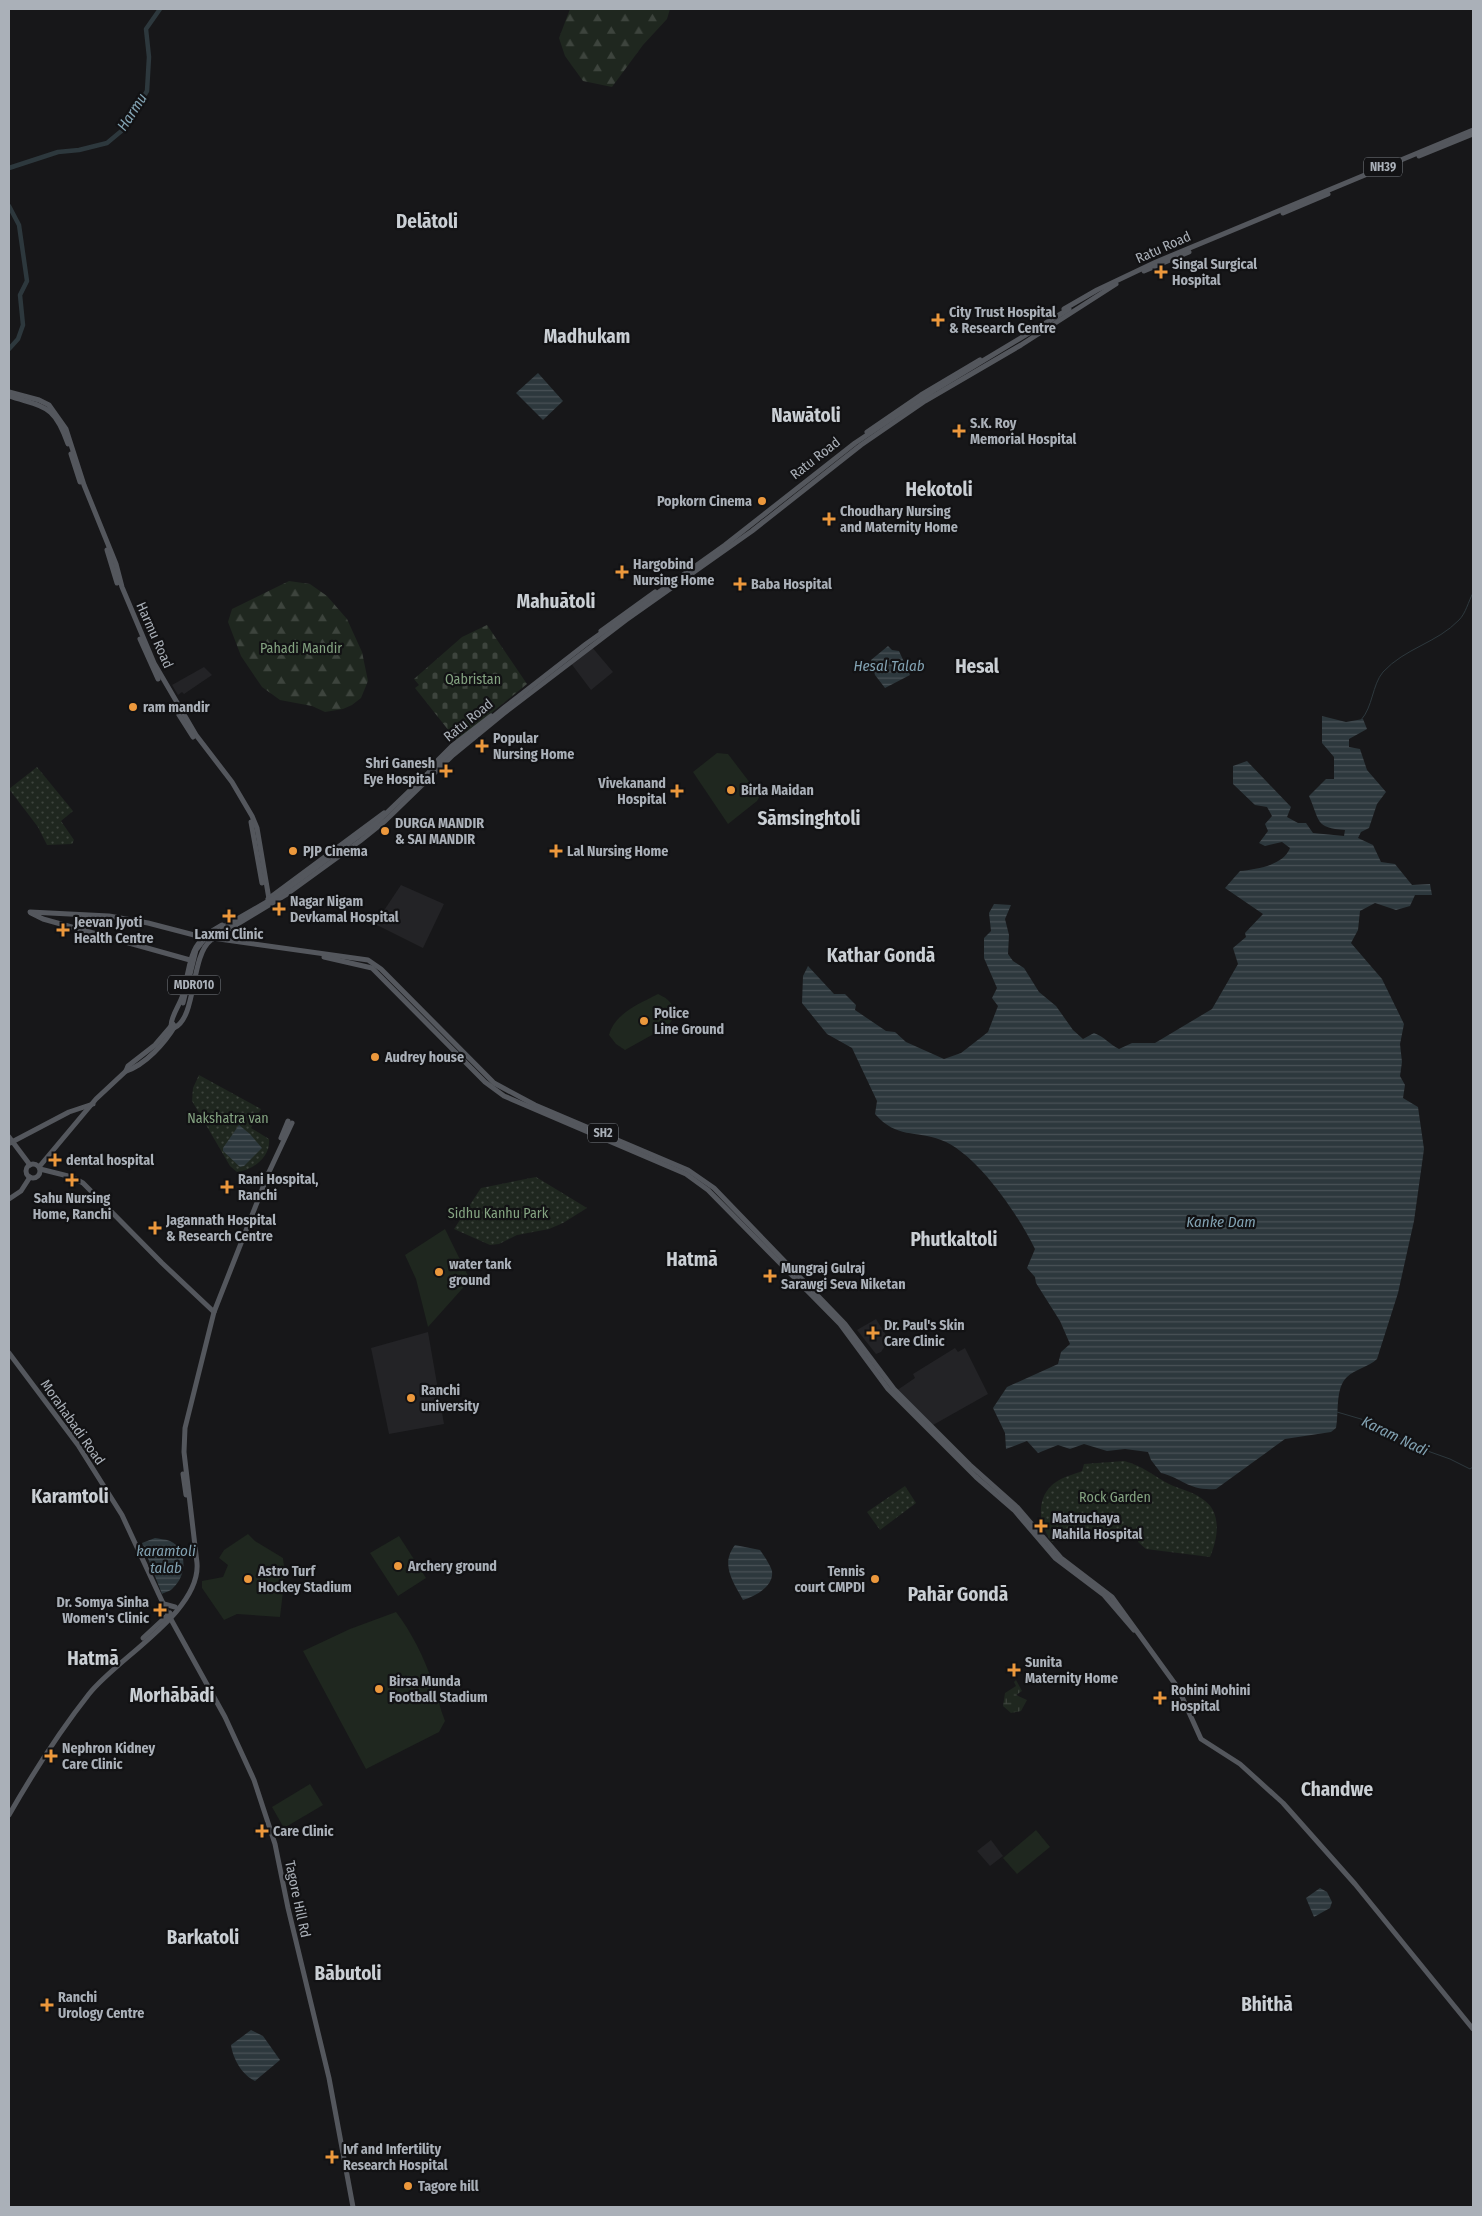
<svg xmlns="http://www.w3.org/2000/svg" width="1482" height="2216" font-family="'Fira Sans Condensed',sans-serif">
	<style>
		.built { fill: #232326 }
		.grass { fill: url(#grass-dots) }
		.forest { fill: url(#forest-firs) }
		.wetland { fill: url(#wetland-marsh) }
		.cemetery { fill: url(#cemetery-stones) }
		.garden { fill: #1f271f }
		.water { fill: url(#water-rules) }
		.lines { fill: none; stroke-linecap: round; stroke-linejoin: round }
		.stream { stroke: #2d383d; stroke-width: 1 }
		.river { stroke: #2d383d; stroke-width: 4.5 }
		.major { stroke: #54575d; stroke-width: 5 }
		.major-bridge { stroke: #54575d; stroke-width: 5 }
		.poi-dot { fill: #ec983c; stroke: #121214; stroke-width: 2 }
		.labels { text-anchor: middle; stroke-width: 4.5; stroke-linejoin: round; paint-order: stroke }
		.shield { fill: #121214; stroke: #7c8187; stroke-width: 1 }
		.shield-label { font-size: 12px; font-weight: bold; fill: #aab0b8 }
		.street-label { font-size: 14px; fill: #aab0b8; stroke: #121214 }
		.poi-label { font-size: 14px; font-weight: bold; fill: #aab0b8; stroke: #121214; text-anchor: start }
		.park-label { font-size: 14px; fill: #84a381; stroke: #121214 }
		.water-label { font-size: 15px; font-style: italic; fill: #82a2b2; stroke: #121214 }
		.district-label { font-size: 19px; font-weight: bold; fill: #cacfd4; stroke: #121214 }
	</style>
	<defs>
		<pattern id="grass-dots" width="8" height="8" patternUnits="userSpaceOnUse" patternTransform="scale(1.25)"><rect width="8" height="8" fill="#1f271f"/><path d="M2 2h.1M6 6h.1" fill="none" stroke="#3d443d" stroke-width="1.8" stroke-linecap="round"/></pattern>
		<pattern id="forest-firs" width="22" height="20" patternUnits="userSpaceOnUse" patternTransform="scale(1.25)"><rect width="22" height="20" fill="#1f271f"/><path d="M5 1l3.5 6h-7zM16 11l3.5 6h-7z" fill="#3d443d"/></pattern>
		<pattern id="wetland-marsh" width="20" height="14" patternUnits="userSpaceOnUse" patternTransform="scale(1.25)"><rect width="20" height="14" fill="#1f271f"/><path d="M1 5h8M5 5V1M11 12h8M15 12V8" fill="none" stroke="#3d443d"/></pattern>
		<pattern id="cemetery-stones" width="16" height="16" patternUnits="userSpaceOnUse" patternTransform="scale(1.25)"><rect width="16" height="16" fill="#1f271f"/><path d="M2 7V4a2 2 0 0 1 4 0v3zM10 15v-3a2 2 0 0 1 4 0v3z" fill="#3d443d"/></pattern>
		<pattern id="water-rules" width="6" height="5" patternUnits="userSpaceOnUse" patternTransform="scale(1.25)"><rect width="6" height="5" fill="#2d383d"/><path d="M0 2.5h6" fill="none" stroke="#495257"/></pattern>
	</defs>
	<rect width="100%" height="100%" fill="#171719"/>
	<g class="built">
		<polygon points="591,646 613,672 591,690 570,662"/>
		<polygon points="204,667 212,675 184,694 182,692 178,695 172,685"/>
		<polygon points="401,885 444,904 423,948 375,924"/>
		<polygon points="876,1319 889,1340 881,1352 876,1354 857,1330"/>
		<polygon points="428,1332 444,1424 389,1434 371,1348"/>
		<polygon points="955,1348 958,1352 965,1348 988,1394 933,1425 896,1391 915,1378 913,1374"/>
		<polygon points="991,1840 1003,1856 990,1866 977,1851"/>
	</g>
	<g class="grass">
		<polygon points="37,767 73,811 61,821 74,840 72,844 47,845 38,827 9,789"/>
		<path d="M199 1075 261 1109 251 1128 269 1139C271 1156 254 1170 237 1172L230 1166 192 1101 193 1088Z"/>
		<polygon points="536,1177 587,1208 563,1223 549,1229 517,1235 499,1244 490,1245 454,1229 481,1188"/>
		<path d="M1124 1461C1143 1466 1152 1475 1169 1484 1179 1489 1191 1491 1201 1498 1223 1511 1218 1538 1210 1557L1146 1549 1138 1542 1137 1533 1127 1532 1120 1535 1084 1528 1052 1542C1038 1525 1035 1496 1056 1482 1063 1477 1075 1474 1082 1471L1084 1464Z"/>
		<polygon points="905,1486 916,1503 880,1530 867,1512"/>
	</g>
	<g class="forest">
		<polygon points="570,9 670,9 667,19 643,45 612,87 583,81 565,56 559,38"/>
		<polygon points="289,581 310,584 327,596 347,619 362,652 368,681 361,698 352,705 343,709 325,712 312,706 280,700 262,687 241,656 228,622 232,609"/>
	</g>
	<polygon class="wetland" points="1016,1680 1022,1691 1016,1695 1027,1700 1021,1711 1011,1713 1003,1706 1005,1693 1016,1686 1014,1682"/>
	<polygon class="cemetery" points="487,625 527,684 457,741 415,688 419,685 414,679 462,637"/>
	<g class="garden">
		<polygon points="717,753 728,754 760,796 757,801 728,824 693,772"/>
		<path d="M658 994C669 999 674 1004 675 1016L668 1026 625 1050 616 1044 609 1035C615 1013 639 1004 658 994Z"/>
		<polygon points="445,1229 470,1280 428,1327 416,1279 405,1255"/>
		<polygon points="248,1534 255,1541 283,1558 285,1575 280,1617 237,1614 224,1620 202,1588 202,1581 223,1577 228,1565 219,1558 224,1550"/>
		<polygon points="399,1536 426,1578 398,1596 370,1553"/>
		<path d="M396 1612C412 1633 425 1659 433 1684 438 1697 440 1709 445 1721L439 1732 366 1769 303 1651 350 1629Z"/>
		<polygon points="310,1784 323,1805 284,1828 272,1807"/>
		<polygon points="1036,1830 1050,1847 1017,1874 1003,1858"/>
	</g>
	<g class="water">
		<polygon points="538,373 563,401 543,420 516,393"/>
		<polygon points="888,646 892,650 899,651 910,675 885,688 875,675 871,660"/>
		<path d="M1322 716 1346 722 1363 719 1367 729 1349 739V747L1360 749 1367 770 1386 792 1377 804 1369 828 1361 832 1358 838 1373 845 1381 862 1395 864 1412 885 1430 884 1432 895H1415L1410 906 1396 910 1375 903 1360 911 1358 930 1351 943 1382 979 1404 1024 1400 1044 1402 1062 1400 1076 1405 1085 1403 1098 1418 1107 1424 1149 1414 1221 1398 1293 1377 1359C1369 1367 1355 1369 1347 1377 1335 1388 1339 1413 1336 1428L1331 1432 1285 1439 1216 1489C1189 1491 1184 1479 1161 1473L1151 1460 1148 1452 1125 1449 1107 1451 1084 1444 1070 1449 1058 1445 1038 1453 1027 1441 1006 1449 1005 1433 993 1408 1007 1387 1058 1364 1061 1352 1070 1344 1060 1321 1036 1283 1035 1277 1027 1268 1035 1249C1019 1216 977 1153 941 1140 915 1130 897 1139 875 1114L877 1101 852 1048 827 1034 802 1003 803 976 808 966 834 994H845L856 1005 855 1010 886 1031 895 1032 906 1042 944 1059 961 1053 988 1032 998 1006 992 998 997 988 984 958V938L991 931 989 913 994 904 1011 905 1005 919 1009 935 1008 954 1013 961 1024 968 1039 992 1056 1006 1073 1030 1083 1039 1094 1033C1105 1037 1109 1044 1119 1049L1132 1043H1155L1212 1009 1238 964 1233 948 1246 937 1245 933 1263 914 1225 888 1240 871C1256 869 1283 866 1290 848L1282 842 1265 846 1259 843 1268 831 1265 824 1272 816 1267 807 1255 805 1233 784V766L1247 761 1291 807 1287 817 1298 823H1306L1313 833 1344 836 1345 830C1315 828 1320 821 1309 796L1326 779H1334V757L1322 743Z"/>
		<polygon points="239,1125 250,1134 262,1148 244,1166 240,1167 223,1151 223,1148"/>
		<path d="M155 1538C159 1539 165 1539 170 1541 188 1549 187 1576 173 1588 171 1591 165 1592 162 1594L142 1543Z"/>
		<path d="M735 1545 760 1550C764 1556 770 1564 772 1571 774 1587 755 1596 743 1600 733 1582 720 1564 735 1545Z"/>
		<polygon points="1320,1888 1327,1892 1332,1902 1330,1908 1314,1917 1306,1898"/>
		<path d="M251 2030 263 2036 280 2060 255 2081C242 2075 233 2059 231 2045Z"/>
	</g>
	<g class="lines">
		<g class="stream">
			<path d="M1361 720C1373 707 1372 685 1383 672 1405 648 1437 643 1459 620 1466 613 1468 602 1473 593"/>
			<polyline points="1337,1412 1378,1424 1408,1444 1450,1459 1470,1469 1473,1467"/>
		</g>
		<g class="river">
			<polyline points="9,168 58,152 79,150 107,143 125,128 147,91 149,57 146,29 160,9"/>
			<polyline points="9,206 19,225 27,281 20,295 23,325 18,339 9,349"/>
		</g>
		<g class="major">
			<polyline points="1419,156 1473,134"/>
			<polyline points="1283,213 1328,194"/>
			<polyline points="1144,271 1189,252"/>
			<polyline points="1064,309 1097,290 1156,262 1473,130"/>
			<polyline points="9,392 39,400 49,405 66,429 84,485 116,564 122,587 154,663 196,735 232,782 252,816 257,828 269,899"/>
			<path d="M9 396C45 408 54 404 68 444"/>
			<polyline points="867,432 921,395 980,360"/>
			<polyline points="71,454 80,482"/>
			<polyline points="107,550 117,583"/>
			<polyline points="601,631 655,592"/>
			<polyline points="140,639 158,679"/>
			<polyline points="179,715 193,737"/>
			<polyline points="438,760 452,746 491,716"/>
			<polyline points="251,822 262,883"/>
			<polyline points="268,899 384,813"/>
			<polyline points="30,912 109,916 148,923 198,936 368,960 381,969 494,1083 535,1105 688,1170 714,1188 845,1324 894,1389 970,1465 1017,1507 1061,1558 1112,1597 1178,1688 1201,1739 1240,1764 1283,1803 1355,1884 1473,2029"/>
			<polyline points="31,913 43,919 190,960"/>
			<polyline points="324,957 372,968 485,1082 504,1096 686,1174 708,1190 840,1324 888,1389 976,1477 1014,1510 1055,1558 1104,1595 1134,1630"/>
			<path d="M171 1026C171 1016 179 1006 182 997 193 961 185 945 222 925"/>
			<path d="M174 1028C197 1018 190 956 211 940L287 894 360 841 385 821 453 755 503 714 626 620 752 531 861 445 925 401 1021 345 1116 284"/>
			<path d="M126 1071C145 1065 165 1043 175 1026"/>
			<polyline points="9,1137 30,1165"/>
			<polyline points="281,1138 288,1121"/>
			<polyline points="10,1143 69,1112 93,1104"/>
			<circle cx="33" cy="1171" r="7"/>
			<polyline points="39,1167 96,1099 126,1071 128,1066 155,1045 173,1024"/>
			<polyline points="40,1169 72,1177 83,1183 162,1263 214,1312"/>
			<polyline points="9,1199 21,1191 30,1177"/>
			<polyline points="9,1353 78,1445 122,1515 168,1614 225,1717 254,1780 275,1844 288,1908 329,2078 353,2207"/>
			<polyline points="183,1474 186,1495"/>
			<polyline points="164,1604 175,1607"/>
			<polyline points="143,1638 170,1613"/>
			<path d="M9 1815C33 1773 59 1732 89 1694 117 1658 201 1612 197 1563L184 1452 185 1428 214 1312 269 1172 292 1123"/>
		</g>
		<polyline class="major-bridge" points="183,1003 196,950 206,937 277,896 375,824 447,755 505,707 586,644 725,545 855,443 936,389 1069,309"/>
	</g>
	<g class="poi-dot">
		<path d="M1158.5 264.5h5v5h5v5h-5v5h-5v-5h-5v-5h5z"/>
		<path d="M935.5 312.5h5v5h5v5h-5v5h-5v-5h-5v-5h5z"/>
		<path d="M956.5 423.5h5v5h5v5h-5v5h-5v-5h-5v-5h5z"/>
		<circle cx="762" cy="501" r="5"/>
		<path d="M826.5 511.5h5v5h5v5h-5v5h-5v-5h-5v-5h5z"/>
		<path d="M619.5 564.5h5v5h5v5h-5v5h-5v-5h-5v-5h5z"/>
		<path d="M737.5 576.5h5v5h5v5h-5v5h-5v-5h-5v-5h5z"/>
		<circle cx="133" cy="707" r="5"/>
		<path d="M479.5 738.5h5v5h5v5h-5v5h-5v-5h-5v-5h5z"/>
		<path d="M443.5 763.5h5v5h5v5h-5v5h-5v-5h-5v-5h5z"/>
		<circle cx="731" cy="790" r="5"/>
		<path d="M674.5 783.5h5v5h5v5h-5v5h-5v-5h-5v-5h5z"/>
		<circle cx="385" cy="831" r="5"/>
		<circle cx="293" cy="851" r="5"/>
		<path d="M553.5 843.5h5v5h5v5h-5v5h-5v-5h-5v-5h5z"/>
		<path d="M276.5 901.5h5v5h5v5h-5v5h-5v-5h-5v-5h5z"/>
		<path d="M226.5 908.5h5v5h5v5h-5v5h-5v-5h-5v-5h5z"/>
		<path d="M60.5 922.5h5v5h5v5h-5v5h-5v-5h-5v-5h5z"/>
		<circle cx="644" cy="1021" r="5"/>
		<circle cx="375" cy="1057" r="5"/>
		<path d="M52.5 1152.5h5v5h5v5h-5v5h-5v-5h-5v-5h5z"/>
		<path d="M69.5 1172.5h5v5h5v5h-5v5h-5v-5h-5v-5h5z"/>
		<path d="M224.5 1179.5h5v5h5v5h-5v5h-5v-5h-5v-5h5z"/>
		<path d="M152.5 1220.5h5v5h5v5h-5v5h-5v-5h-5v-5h5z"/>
		<circle cx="439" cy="1272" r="5"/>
		<path d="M767.5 1268.5h5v5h5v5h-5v5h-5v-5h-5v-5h5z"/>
		<path d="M870.5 1325.5h5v5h5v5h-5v5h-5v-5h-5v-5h5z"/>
		<circle cx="411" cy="1398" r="5"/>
		<path d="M1038.5 1518.5h5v5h5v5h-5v5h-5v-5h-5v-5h5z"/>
		<circle cx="398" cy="1566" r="5"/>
		<circle cx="248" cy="1579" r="5"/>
		<circle cx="875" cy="1579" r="5"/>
		<path d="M157.5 1602.5h5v5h5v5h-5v5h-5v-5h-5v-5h5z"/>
		<path d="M1011.5 1662.5h5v5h5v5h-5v5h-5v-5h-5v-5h5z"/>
		<circle cx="379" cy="1689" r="5"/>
		<path d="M1157.5 1690.5h5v5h5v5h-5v5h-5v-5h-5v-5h5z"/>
		<path d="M48.5 1748.5h5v5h5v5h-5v5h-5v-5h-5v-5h5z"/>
		<path d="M259.5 1823.5h5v5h5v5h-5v5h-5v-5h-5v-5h5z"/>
		<path d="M44.5 1997.5h5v5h5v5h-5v5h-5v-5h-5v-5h5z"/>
		<path d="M329.5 2149.5h5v5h5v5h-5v5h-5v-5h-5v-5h5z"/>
		<circle cx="408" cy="2186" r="5"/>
	</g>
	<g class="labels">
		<g class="shield">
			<rect x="1364" y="157.5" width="38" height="19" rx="4"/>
			<rect x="168" y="975.5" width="52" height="19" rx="4"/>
			<rect x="588" y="1123.5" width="30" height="19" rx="4"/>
		</g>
		<g class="shield-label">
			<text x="1383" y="171">NH39</text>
			<text x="194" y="989">MDR010</text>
			<text x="603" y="1137">SH2</text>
		</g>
		<g class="street-label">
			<text transform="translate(1163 247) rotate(-24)" y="5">Ratu Road</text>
			<text transform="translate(815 458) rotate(-38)" y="5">Ratu Road</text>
			<text transform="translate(155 635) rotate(66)" y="5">Harmu Road</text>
			<text transform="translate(468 720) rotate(-39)" y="5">Ratu Road</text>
			<text transform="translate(73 1422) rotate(55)" y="5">Morahabadi Road</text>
			<text transform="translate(298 1899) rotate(78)" y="5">Tagore Hill Rd</text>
		</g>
		<g class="poi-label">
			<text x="1172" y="269">Singal Surgical<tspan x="1172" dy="16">Hospital</tspan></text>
			<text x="949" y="317">City Trust Hospital<tspan x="949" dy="16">&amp; Research Centre</tspan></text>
			<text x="970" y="428">S.K. Roy<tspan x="970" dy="16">Memorial Hospital</tspan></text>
			<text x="752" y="506" text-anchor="end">Popkorn Cinema</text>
			<text x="840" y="516">Choudhary Nursing<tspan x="840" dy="16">and Maternity Home</tspan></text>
			<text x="633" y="569">Hargobind<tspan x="633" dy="16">Nursing Home</tspan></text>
			<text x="751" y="589">Baba Hospital</text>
			<text x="143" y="712">ram mandir</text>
			<text x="493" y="743">Popular<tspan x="493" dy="16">Nursing Home</tspan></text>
			<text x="435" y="768" text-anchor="end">Shri Ganesh<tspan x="435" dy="16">Eye Hospital</tspan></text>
			<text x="666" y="788" text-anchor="end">Vivekanand<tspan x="666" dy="16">Hospital</tspan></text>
			<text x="741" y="795">Birla Maidan</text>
			<text x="395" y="828">DURGA MANDIR<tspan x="395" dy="16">&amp; SAI MANDIR</tspan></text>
			<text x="303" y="856">PJP Cinema</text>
			<text x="567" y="856">Lal Nursing Home</text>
			<text x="290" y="906">Nagar Nigam<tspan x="290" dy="16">Devkamal Hospital</tspan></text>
			<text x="74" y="927">Jeevan Jyoti<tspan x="74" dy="16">Health Centre</tspan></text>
			<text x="229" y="939" text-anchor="middle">Laxmi Clinic</text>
			<text x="654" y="1018">Police<tspan x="654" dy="16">Line Ground</tspan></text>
			<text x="385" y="1062">Audrey house</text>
			<text x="66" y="1165">dental hospital</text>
			<text x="238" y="1184">Rani Hospital,<tspan x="238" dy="16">Ranchi</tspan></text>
			<text x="72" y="1203" text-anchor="middle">Sahu Nursing<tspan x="72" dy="16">Home, Ranchi</tspan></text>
			<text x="166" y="1225">Jagannath Hospital<tspan x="166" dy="16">&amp; Research Centre</tspan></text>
			<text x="449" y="1269">water tank<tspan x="449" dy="16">ground</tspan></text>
			<text x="781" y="1273">Mungraj Gulraj<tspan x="781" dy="16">Sarawgi Seva Niketan</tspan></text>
			<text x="884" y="1330">Dr. Paul's Skin<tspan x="884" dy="16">Care Clinic</tspan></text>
			<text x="421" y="1395">Ranchi<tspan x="421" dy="16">university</tspan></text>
			<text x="1052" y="1523">Matruchaya<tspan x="1052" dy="16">Mahila Hospital</tspan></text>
			<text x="408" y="1571">Archery ground</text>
			<text x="258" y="1576">Astro Turf<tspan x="258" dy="16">Hockey Stadium</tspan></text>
			<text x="865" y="1576" text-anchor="end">Tennis<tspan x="865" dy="16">court CMPDI</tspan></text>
			<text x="149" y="1607" text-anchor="end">Dr. Somya Sinha<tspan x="149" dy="16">Women's Clinic</tspan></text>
			<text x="1025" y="1667">Sunita<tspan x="1025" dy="16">Maternity Home</tspan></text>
			<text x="389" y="1686">Birsa Munda<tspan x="389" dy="16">Football Stadium</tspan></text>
			<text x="1171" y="1695">Rohini Mohini<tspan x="1171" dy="16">Hospital</tspan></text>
			<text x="62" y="1753">Nephron Kidney<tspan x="62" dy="16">Care Clinic</tspan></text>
			<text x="273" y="1836">Care Clinic</text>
			<text x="58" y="2002">Ranchi<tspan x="58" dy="16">Urology Centre</tspan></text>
			<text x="343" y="2154">Ivf and Infertility<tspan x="343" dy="16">Research Hospital</tspan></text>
			<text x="418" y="2191">Tagore hill</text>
		</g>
		<g class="park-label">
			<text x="301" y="653">Pahadi Mandir</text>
			<text x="473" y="684">Qabristan</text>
			<text x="228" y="1123">Nakshatra van</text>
			<text x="498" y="1218">Sidhu Kanhu Park</text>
			<text x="1115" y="1502">Rock Garden</text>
		</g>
		<g class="water-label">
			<text transform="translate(132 112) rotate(-57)" y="5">Harmu</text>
			<text x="889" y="671">Hesal Talab</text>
			<text x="1221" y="1227">Kanke Dam</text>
			<text transform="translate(1395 1436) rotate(26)" y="5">Karam Nadi</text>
			<text x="166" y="1556">karamtoli<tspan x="166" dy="17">talab</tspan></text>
		</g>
		<g class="district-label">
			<text x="427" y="228">Delātoli</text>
			<text x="587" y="343">Madhukam</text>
			<text x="806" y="422">Nawātoli</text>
			<text x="939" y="496">Hekotoli</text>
			<text x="556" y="608">Mahuātoli</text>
			<text x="977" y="673">Hesal</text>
			<text x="809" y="825">Sāmsinghtoli</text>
			<text x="881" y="962">Kathar Gondā</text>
			<text x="954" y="1246">Phutkaltoli</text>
			<text x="692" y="1266">Hatmā</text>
			<text x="70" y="1503">Karamtoli</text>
			<text x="958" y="1601">Pahār Gondā</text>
			<text x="93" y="1665">Hatmā</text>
			<text x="172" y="1702">Morhābādi</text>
			<text x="1337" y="1796">Chandwe</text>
			<text x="203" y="1944">Barkatoli</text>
			<text x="348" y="1980">Bābutoli</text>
			<text x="1267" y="2011">Bhithā</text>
		</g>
	</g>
	<rect width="1482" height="2216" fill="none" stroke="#aab0b8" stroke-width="20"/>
</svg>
